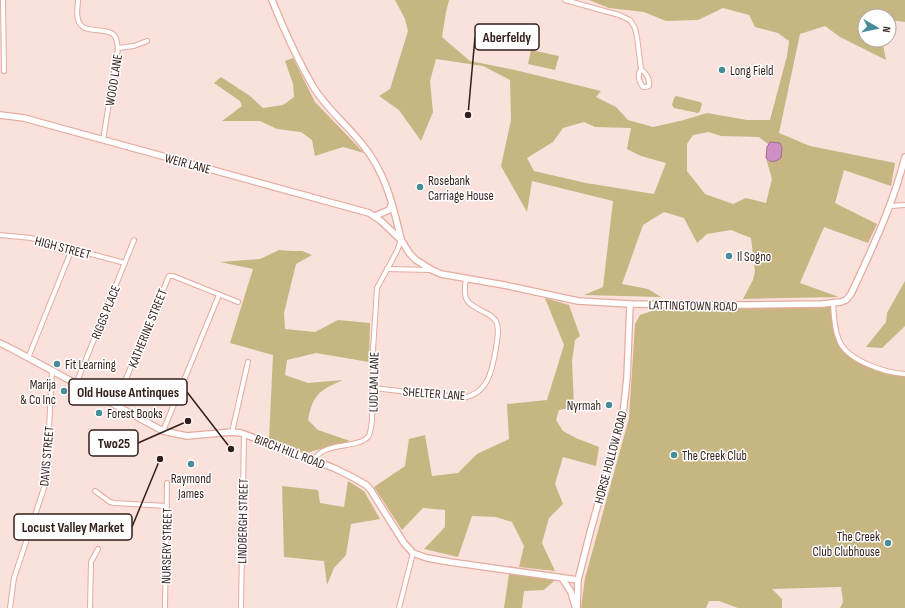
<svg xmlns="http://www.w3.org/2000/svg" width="905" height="608" font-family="'Sofia Sans Condensed',sans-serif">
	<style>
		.green { fill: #c7b682; fill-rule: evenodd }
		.water { fill: #cf8fc5; stroke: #a06d92 }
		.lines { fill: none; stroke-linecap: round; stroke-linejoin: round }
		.street-casing { stroke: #e6ab9f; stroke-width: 6 }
		.secondary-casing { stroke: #e6ab9f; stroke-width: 8 }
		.street { stroke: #fff; stroke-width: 4 }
		.secondary { stroke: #fff; stroke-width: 5.5 }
		.poi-dot { fill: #478c99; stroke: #fff; stroke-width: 1.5 }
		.labels { text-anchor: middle; stroke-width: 3; stroke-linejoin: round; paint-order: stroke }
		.poi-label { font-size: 13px; fill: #341e1a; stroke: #fff; text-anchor: start }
		.street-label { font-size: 13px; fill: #341e1a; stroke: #fff }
		.leader { fill: none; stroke: #341e1a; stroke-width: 1.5 }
		.callout-dot { fill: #341e1a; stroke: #fff; stroke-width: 1.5 }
		.callout { fill: #fff; stroke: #341e1a; stroke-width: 1.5 }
		.callout-label { font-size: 14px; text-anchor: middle; font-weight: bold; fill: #341e1a }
	</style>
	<rect width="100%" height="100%" fill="#fae1db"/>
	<g class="green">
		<path d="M395 0H449L446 12 442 37 470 61 515 70 601 91 596 97 616 107 628 120 653 127 684 120 707 113 747 120H770L787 56 789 41 778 33 755 27 749 15 723 8 698 20 666 21 644 12 609 8 589 0H905V22L889 20V16H865V40H882L886 60 840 37 825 26 800 34 779 133 810 146 895 163 891 186 844 170 835 203 877 224 868 243 824 227 800 283 839 297 743 299 753 280 755 271 751 238 731 230 707 234 697 243 684 218 664 212 643 225 622 284 648 289 661 297 584 295 603 287 613 201 532 181 527 212 501 166 511 120 510 80 483 66 436 59 430 81 433 112 421 141 399 110 379 96 390 89 408 31 405 19ZM584 122 595 127 631 128 627 149 641 156 666 163 654 194 586 183 534 171 527 158 553 142 563 128ZM709 132 721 136 759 137 768 144 773 142 780 143 769 161 766 158 772 179 766 203 746 198 733 204 705 194 687 171V144L693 135Z"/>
		<polygon points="531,50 559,56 555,70 528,64"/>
		<polygon points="293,58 315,102 364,153 343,147 315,156 312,140 301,132 277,129 260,121 222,121 242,106 240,101 214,83 221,77 250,96 263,108 283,105 294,97 293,84 285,61"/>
		<polygon points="676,96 700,102 702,104 700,111 698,113 674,108 672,105 674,98"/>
		<path d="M279 250 292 251H302L312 255 296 264 284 313 285 329 315 332 338 320 370 323 369 362 316 353 287 360 285 375 308 383 343 380C320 390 313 394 308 420L318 430 350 441 306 453 269 439 273 355 230 343 253 269 220 262 260 259Z"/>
		<polygon points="905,281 905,326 882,348 866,347 886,322 887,313"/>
		<polygon points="545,298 569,305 580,336 575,340 572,361 574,407 559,410 556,420 563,431 576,438 599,447 596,466 563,457 555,484 563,504 549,518 542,543 555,571 519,567 524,546 512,522 496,517 472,516 458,557 424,549 445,527 445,510 423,508 402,530 374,487 405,466 409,439 425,435 432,476 458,473 477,454 509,439 507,404 547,400 564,345"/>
		<path d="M832 306C833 318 833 332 838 343 847 362 885 375 905 376V608H840L843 602 841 587 772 589 782 599V608H738L719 601H709L706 608H581L585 578 629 418 635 324 640 315 655 310Z"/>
		<polygon points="348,481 364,491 380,519 351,524 346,555 334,568 327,585 324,561 284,557 282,486 318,490 320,503 344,507"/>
		<polygon points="509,574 555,580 544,590 524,591 522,608 504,608"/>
	</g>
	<path class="water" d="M770 142 780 143 782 148 781 158C775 162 771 163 766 158L767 147Z"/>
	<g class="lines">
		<g class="street-casing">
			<g id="street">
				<polyline points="3,0 4,71"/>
				<path d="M78 0C78 6 76 13 78 19 81 37 109 24 116 38 117 41 117 45 118 48L103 140"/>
				<path d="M565 0 619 15 630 20 635 28 637 37 641 69C637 75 639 82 643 87H646L649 86C650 79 646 73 641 69"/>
				<polyline points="118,48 134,46 147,41"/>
				<polyline points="890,206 905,205"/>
				<polyline points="0,235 31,238 125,263"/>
				<polyline points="387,269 431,270"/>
				<path d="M833 304C834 316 834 329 839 340 846 360 885 373 905 374"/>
				<polyline points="28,358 72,249"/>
				<polyline points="76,384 134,240"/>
				<path d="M373 388 463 398C489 393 492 370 496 348 497 339 500 329 496 321 493 317 490 315 486 313 466 303 462 301 466 278"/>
				<polyline points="115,405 169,276 173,276 238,302"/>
				<polyline points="163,431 219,295"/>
				<polyline points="232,432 248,362"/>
				<path d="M314 460C324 441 357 449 368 437 371 433 371 426 372 421L373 350 377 288 397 251 401 240"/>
				<polyline points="95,491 110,502 114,503 167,506"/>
				<polyline points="10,608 14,578 45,485 48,449 52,370"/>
				<polyline points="90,608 91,562 98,549"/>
				<polyline points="165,608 167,483"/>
				<polyline points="241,608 244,434"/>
				<polyline points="399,608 413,553"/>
			</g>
		</g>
		<g class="secondary-casing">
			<g id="secondary">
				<path d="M272 0C284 30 298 61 314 88 327 109 347 125 362 144 385 171 393 205 401 239"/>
				<path d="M0 115 24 118 369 213 381 221 401 240 410 254 416 260 432 270 441 274 504 285 578 301 630 304 743 305 822 304 841 302 846 300 851 294C872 249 893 205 905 157"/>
				<polyline points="375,216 389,210 392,204"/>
				<polyline points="0,343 14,350 163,431 187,436 232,432 241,433 334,468 354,478 366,485 370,489 404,543 413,553 427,558 450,562 578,580"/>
				<polyline points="562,578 571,592 575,606"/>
				<polyline points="577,608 578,580 591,529 623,414 627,378 630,304"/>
			</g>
		</g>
		<use href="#street" class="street"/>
		<use href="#secondary" class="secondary"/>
	</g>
	<g class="poi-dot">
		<circle cx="722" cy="70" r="4"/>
		<circle cx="420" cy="187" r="4"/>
		<circle cx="729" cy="256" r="4"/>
		<circle cx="57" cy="364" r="4"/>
		<circle cx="64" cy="391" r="4"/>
		<circle cx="609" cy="405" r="4"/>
		<circle cx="99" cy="413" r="4"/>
		<circle cx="674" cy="455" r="4"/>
		<circle cx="191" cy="464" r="4"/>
		<circle cx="888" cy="543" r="4"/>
	</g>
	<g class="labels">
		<g class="poi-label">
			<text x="730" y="75">Long Field</text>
			<text x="428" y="185">Rosebank<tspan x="428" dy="15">Carriage House</tspan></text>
			<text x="737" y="261">Il Sogno</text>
			<text x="65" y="369">Fit Learning</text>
			<text x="56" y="389" text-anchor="end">Marija<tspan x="56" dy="15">&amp; Co Inc</tspan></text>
			<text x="601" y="410" text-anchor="end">Nyrmah</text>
			<text x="107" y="418">Forest Books</text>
			<text x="682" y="460">The Creek Club</text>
			<text x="191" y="483" text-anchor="middle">Raymond<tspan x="191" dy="15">James</tspan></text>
			<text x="880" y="541" text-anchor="end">The Creek<tspan x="880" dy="15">Club Clubhouse</tspan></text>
		</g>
		<g class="street-label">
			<text transform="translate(113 80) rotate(-81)" y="5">WOOD LANE</text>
			<text transform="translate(188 163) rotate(15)" y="5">WEIR LANE</text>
			<text transform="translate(63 247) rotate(15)" y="5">HIGH STREET</text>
			<text transform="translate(693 305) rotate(1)" y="5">LATTINGTOWN ROAD</text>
			<text transform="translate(105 312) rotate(-68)" y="5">RIGGS PLACE</text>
			<text transform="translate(147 328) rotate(-68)" y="5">KATHERINE STREET</text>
			<text transform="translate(373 382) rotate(-89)" y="5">LUDLAM LANE</text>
			<text transform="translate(434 393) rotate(4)" y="5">SHELTER LANE</text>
			<text transform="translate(290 451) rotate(21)" y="5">BIRCH HILL ROAD</text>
			<text transform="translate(46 456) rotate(-85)" y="5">DAVIS STREET</text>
			<text transform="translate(610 457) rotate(-75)" y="5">HORSE HOLLOW ROAD</text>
			<text transform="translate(242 521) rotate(-89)" y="5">LINDBERGH STREET</text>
			<text transform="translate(166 546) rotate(-89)" y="5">NURSERY STREET</text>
		</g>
	</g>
	<path class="leader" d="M468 115L475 37M231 449L187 392M188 421L138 443M160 459L132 527"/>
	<g class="callout-dot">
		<circle cx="468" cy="115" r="4"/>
		<circle cx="231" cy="449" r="4"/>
		<circle cx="188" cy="421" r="4"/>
		<circle cx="160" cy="459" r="4"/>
	</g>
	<g class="callout">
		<rect x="475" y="24" width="64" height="26" rx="4"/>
		<rect x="69" y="379" width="118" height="26" rx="4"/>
		<rect x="89" y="430" width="49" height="26" rx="4"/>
		<rect x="14" y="514" width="118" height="26" rx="4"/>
	</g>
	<g class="callout-label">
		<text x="507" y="42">Aberfeldy</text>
		<text x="128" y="397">Old House Antinques</text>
		<text x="114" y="448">Two25</text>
		<text x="73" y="532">Locust Valley Market</text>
	</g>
	<g transform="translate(877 28) rotate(99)"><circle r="19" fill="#ffffff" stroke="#aea5a3"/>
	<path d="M0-3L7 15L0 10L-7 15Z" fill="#478c99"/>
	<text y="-6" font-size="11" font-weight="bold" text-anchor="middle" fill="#341e1a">N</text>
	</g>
</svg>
